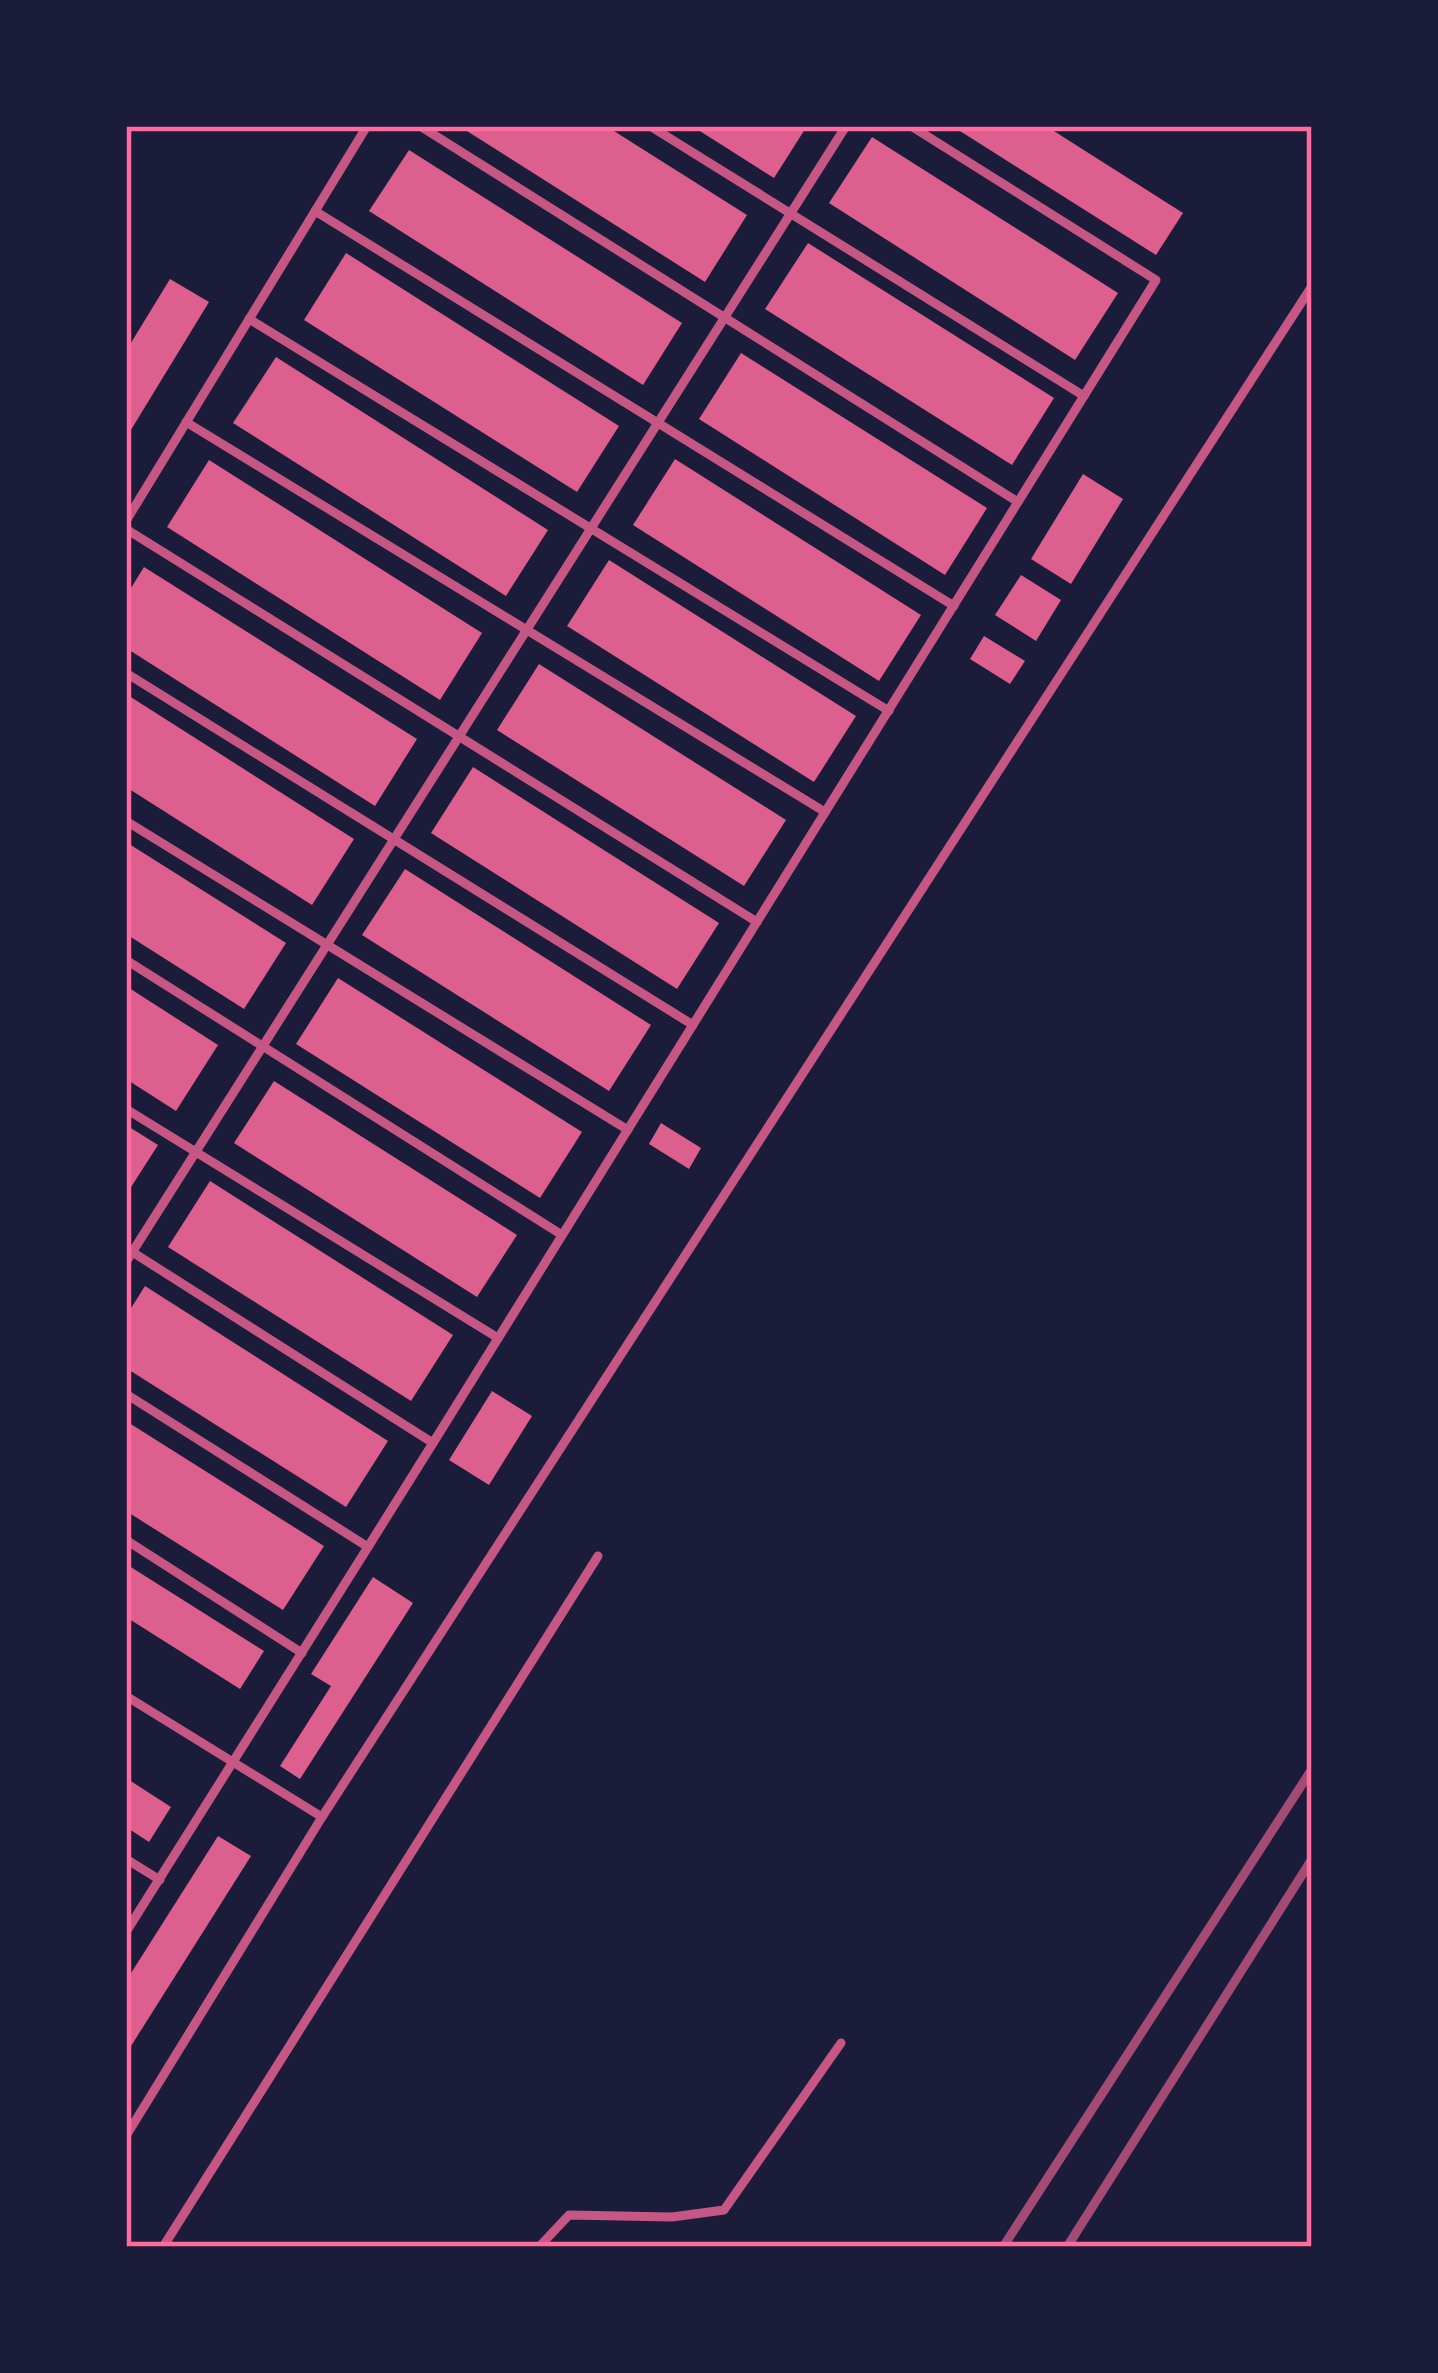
<svg xmlns="http://www.w3.org/2000/svg" width="1438" height="2373" font-family="'Noto Sans',sans-serif">
	<style>
		.building { fill: #dd5f8e }
		.lines { fill: none; stroke-linecap: round; stroke-linejoin: round }
		.service { stroke: #c65784; stroke-width: 9 }
		.rail { stroke: #a44b75; stroke-width: 9 }
		.neatline { fill: none; stroke: #ff6b9d; stroke-width: 4.5 }
	</style>
	<rect width="100%" height="100%" fill="#1b1b3a"/>
	<g class="building">
		<polygon points="459,126 606,126 747,215 705,282"/>
		<polygon points="692,126 807,126 774,178"/>
		<polygon points="952,126 1046,126 1183,213 1156,255"/>
		<polygon points="872,137 1118,293 1075,360 829,203"/>
		<polygon points="409,150 682,323 643,385 369,211"/>
		<polygon points="808,243 1054,398 1012,465 765,309"/>
		<polygon points="346,253 619,426 577,492 304,320"/>
		<polygon points="170,279 209,302 126,438 126,351"/>
		<polygon points="741,353 987,508 945,575 699,419"/>
		<polygon points="276,357 548,530 506,596 233,423"/>
		<polygon points="675,459 921,615 879,681 633,525"/>
		<polygon points="209,460 482,633 440,700 167,527"/>
		<polygon points="1083,474 1123,499 1071,584 1031,559"/>
		<polygon points="609,560 856,716 814,782 567,626"/>
		<polygon points="144,567 417,739 375,806 126,648 126,596"/>
		<polygon points="1021,575 1061,600 1036,641 995,615"/>
		<polygon points="984,636 1025,661 1010,684 970,659"/>
		<polygon points="539,664 786,820 744,886 497,730"/>
		<polygon points="126,694 354,839 312,905 126,787"/>
		<polygon points="473,767 719,923 677,989 431,833"/>
		<polygon points="126,842 286,943 244,1009 126,934"/>
		<polygon points="405,869 651,1025 609,1091 362,935"/>
		<polygon points="338,978 582,1132 540,1198 296,1044"/>
		<polygon points="126,986 218,1045 176,1111 126,1079"/>
		<polygon points="274,1081 517,1235 477,1297 234,1143"/>
		<polygon points="661,1123 701,1148 689,1169 649,1144"/>
		<polygon points="126,1125 158,1145 126,1195"/>
		<polygon points="210,1181 453,1335 411,1401 168,1247"/>
		<polygon points="145,1286 388,1441 346,1507 126,1368 126,1316"/>
		<polygon points="492,1391 532,1416 489,1485 449,1460"/>
		<polygon points="126,1421 324,1546 283,1610 126,1511"/>
		<polygon points="126,1564 264,1651 240,1689 126,1617"/>
		<polygon points="373,1577 413,1603 300,1779 280,1766 331,1686 311,1674"/>
		<polygon points="126,1778 171,1807 149,1842 126,1827"/>
		<polygon points="218,1836 251,1856 126,2054 126,1981"/>
	</g>
	<g class="lines">
		<g class="service">
			<polyline points="420,126 1018,502"/>
			<polyline points="650,126 1084,396"/>
			<polyline points="315,211 954,606"/>
			<polyline points="249,319 889,711"/>
			<polyline points="186,422 825,812"/>
			<polyline points="126,521 367,126"/>
			<polyline points="126,529 757,922"/>
			<polyline points="126,673 693,1025"/>
			<polyline points="126,821 628,1130"/>
			<polyline points="126,960 562,1235"/>
			<polyline points="126,1109 498,1338"/>
			<polyline points="126,1248 433,1443 1156,280 911,126"/>
			<polyline points="126,1262 846,126"/>
			<polyline points="126,1394 368,1547 126,1932"/>
			<polyline points="126,1540 302,1653"/>
			<polyline points="368,1547 433,1443"/>
			<polyline points="126,1696 322,1817"/>
			<polyline points="126,1859 160,1880"/>
			<polyline points="126,2136 322,1817 1312,286"/>
			<polyline points="163,2247 598,1556"/>
			<polyline points="539,2247 569,2215 672,2217 724,2210 841,2043"/>
		</g>
		<g class="rail">
			<polyline points="1003,2247 1312,1769"/>
			<polyline points="1067,2247 1312,1859"/>
		</g>
	</g>
	<rect width="1438" height="2373" fill="none" stroke="#1b1b3a" stroke-width="258"/>
	<rect x="129" y="129" width="1180" height="2115" class="neatline"/>
</svg>
